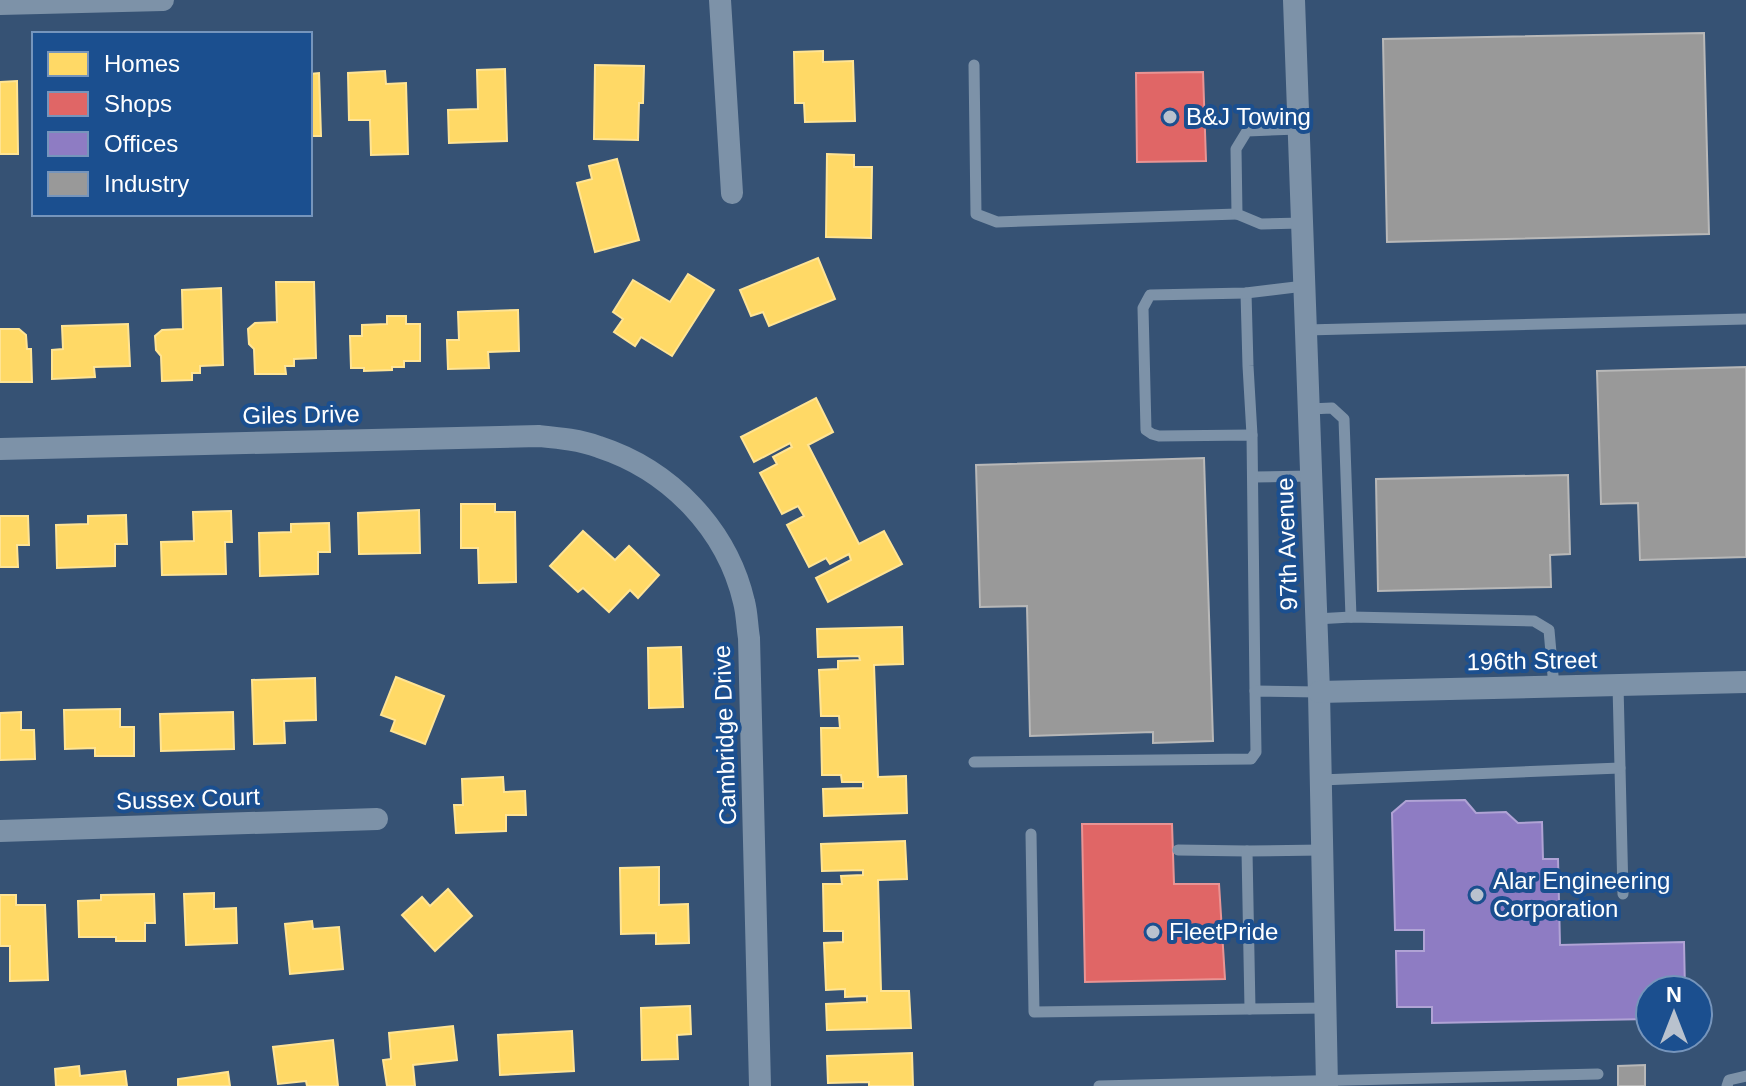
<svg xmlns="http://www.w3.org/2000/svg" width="1746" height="1086" font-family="Arial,sans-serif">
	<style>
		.homes { fill: #ffd966; stroke: #ffe494; stroke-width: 2 }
		.shops { fill: #e06666; stroke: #e99494; stroke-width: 2 }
		.offices { fill: #8e7cc3; stroke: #b0a3d5; stroke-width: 2 }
		.industry { fill: #999; stroke: #b8b8b8; stroke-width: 2 }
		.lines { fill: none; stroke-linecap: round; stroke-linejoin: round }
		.lane { stroke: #7d92a8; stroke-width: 11 }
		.street { stroke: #7d92a8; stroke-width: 22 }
		.poi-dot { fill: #b9c2ce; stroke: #1b4f8f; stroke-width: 3 }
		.labels { text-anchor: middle; stroke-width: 8; stroke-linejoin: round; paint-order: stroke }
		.poi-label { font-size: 24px; fill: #fff; stroke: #1b4f8f; text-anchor: start }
		.street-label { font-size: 24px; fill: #fff; stroke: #1b4f8f }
	</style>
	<rect width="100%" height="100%" fill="#365274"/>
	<g class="homes">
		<polygon points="823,51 823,62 853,61 855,121 805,122 804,103 795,103 794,52"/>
		<polygon points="595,65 644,66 643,103 639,103 638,140 594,139"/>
		<polygon points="505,69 507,141 449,143 448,110 478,109 477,70"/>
		<polygon points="385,71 386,84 406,83 408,154 371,155 370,120 349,120 348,73"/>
		<polygon points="319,73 321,136 310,136 310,74"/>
		<polygon points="17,81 18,154 0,154 0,82"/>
		<polygon points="827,154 854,155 854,167 872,167 871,238 826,237"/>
		<polygon points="617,159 639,240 595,252 577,183 592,179 589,166"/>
		<polygon points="818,258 835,299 769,326 763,312 751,316 740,290"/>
		<polygon points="688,274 714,290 672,356 641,337 635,346 614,332 623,319 613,312 633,280 670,302"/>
		<polygon points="276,282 314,282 316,358 294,359 294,366 285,366 286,374 255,374 254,349 249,344 248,329 255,323 277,322"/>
		<polygon points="221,288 223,365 200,366 200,373 192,373 192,380 162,381 161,356 156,350 155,336 162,330 183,329 182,290"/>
		<polygon points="518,310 519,351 488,352 489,368 448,369 447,340 459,340 458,312"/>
		<polygon points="387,316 406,316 406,324 420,324 420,361 404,361 404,367 392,367 392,370 364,371 364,368 351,368 350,336 362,336 362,325 387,324"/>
		<polygon points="128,324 130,366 94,367 95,377 52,379 52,350 63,349 62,326"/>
		<polygon points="0,329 19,329 26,335 27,349 31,349 32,382 0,382"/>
		<polygon points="816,398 833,432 808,445 859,544 884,531 902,564 828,602 816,578 851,560 849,554 830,564 826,558 809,567 787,525 804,516 798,506 782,514 760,473 777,464 773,457 792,447 790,443 754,462 741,437"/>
		<polygon points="461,504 495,504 495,512 515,512 516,582 479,583 478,548 461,548"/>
		<polygon points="419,510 420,553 359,554 358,513"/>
		<polygon points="231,511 232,542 225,542 226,574 162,575 161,542 194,541 193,512"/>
		<polygon points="126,515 127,544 115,544 115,566 57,568 56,525 88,524 88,516"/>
		<polygon points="0,516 28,516 29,545 17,545 18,567 0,567"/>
		<polygon points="329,523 330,552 318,552 318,574 260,576 259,533 291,532 291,524"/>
		<polygon points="583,531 615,560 629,546 659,575 638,598 630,590 609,612 583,588 578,592 550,566"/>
		<polygon points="902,627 903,664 874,665 878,777 906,776 907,813 824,816 823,789 863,788 863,782 842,782 841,775 822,775 821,728 840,728 839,716 821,716 819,670 838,669 838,661 860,660 859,656 818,657 817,629"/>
		<polygon points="681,647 683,707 649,708 648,648"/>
		<polygon points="396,677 444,696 425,744 391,731 395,720 381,715"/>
		<polygon points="315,678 316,720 284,721 285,743 254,744 252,680"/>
		<polygon points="120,709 120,727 134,727 134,756 95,756 95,748 65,749 64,710"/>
		<polygon points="21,712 21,730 34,730 35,759 0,760 0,713"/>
		<polygon points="233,712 234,749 161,751 160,714"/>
		<polygon points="503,777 504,792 525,791 526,815 506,815 506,831 456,833 454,805 463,805 462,779"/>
		<polygon points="905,841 907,879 878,880 881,991 909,991 911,1028 827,1030 826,1004 867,1002 867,996 845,997 845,989 826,990 824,943 843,942 843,931 824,931 823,884 842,884 841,876 863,875 863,870 822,871 821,844"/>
		<polygon points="659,867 659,905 688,904 689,943 656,944 656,933 621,934 620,868"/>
		<polygon points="448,889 472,916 435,951 402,915 422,897 430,906"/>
		<polygon points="214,893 214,909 236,908 237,943 186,945 184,894"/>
		<polygon points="154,894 155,923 145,923 145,941 116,941 116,937 79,937 78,901 101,900 101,895"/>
		<polygon points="0,895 16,895 16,905 45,905 48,980 10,981 10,946 0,946"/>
		<polygon points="312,921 313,929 339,927 343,969 290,974 285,924"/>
		<polygon points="690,1006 691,1034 677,1035 678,1059 642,1060 641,1008"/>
		<polygon points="453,1026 457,1060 413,1065 415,1086 387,1086 383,1060 391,1059 389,1033"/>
		<polygon points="572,1031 574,1071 500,1075 498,1035"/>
		<polygon points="333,1040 338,1086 307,1086 306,1081 278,1084 273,1047"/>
		<polygon points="912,1053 913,1086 869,1086 869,1082 828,1083 827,1056"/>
		<polygon points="79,1066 80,1076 125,1071 127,1086 56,1086 55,1069"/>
		<polygon points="228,1072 230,1086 178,1086 178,1079"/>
	</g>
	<g class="shops">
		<polygon points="1203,72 1206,161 1137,162 1136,73"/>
		<polygon points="1082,824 1172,824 1174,884 1219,884 1225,979 1085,982"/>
	</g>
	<polygon class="offices" points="1465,800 1476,813 1506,812 1518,823 1542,822 1543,859 1558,859 1560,945 1684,942 1685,990 1650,990 1650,1019 1432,1023 1432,1007 1397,1007 1396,951 1424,951 1424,930 1395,930 1392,813 1406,801"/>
	<g class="industry">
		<polygon points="1704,33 1709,234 1387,242 1383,39"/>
		<polygon points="1746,367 1746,557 1640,560 1638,503 1601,504 1597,371"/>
		<polygon points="1204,458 1213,741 1153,743 1153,732 1030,736 1027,606 980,607 976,465"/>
		<polygon points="1568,475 1570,554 1550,555 1551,587 1378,591 1376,479"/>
		<polygon points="1645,1065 1645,1086 1618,1086 1618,1066"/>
	</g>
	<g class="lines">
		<g class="lane">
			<polyline points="974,65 976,214 997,222 1237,214"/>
			<polyline points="1298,129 1247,131 1236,149 1237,214 1261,224 1302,223"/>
			<polyline points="1246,293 1248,366 1252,435"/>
			<polyline points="1306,330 1746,319"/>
			<polyline points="1309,409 1332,408 1344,419 1351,617"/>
			<polyline points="1254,477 1311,476"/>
			<polyline points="1316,619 1351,617 1534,621 1549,630 1554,687"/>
			<polyline points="1255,691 1252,435 1159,436 1152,434 1146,430 1143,308 1150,295 1246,293 1304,286"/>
			<polyline points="974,762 1251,759 1256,752 1255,691 1319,692"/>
			<polyline points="1620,768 1623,894"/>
			<polyline points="1321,780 1620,768 1618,685"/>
			<polyline points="1031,834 1034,1012 1250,1009"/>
			<polyline points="1178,850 1247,851"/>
			<polyline points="1322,850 1247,851 1250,1009 1325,1008"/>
			<polyline points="1099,1086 1598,1074"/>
			<polyline points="1727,1086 1729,1080 1746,1076"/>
		</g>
		<g class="street">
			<polyline points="720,0 732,193"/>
			<polyline points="1294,0 1319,692 1327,1086"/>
			<polyline points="0,4 163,0"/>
			<path d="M0 449 539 436C559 438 580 440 599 447 670 470 727 529 744 602 747 613 747 626 749 638L760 1086"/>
			<polyline points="1319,692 1746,682"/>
			<polyline points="0,831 377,819"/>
		</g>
	</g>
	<g class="poi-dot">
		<circle cx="1170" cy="117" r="8"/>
		<circle cx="1477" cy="895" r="8"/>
		<circle cx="1153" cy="932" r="8"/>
	</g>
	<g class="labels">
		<g class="poi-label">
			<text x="1186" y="125">B&amp;J Towing</text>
			<text x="1493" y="889">Alar Engineering<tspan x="1493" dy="28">Corporation</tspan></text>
			<text x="1169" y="940">FleetPride</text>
		</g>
		<g class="street-label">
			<text transform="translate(301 415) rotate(-1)" y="8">Giles Drive</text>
			<text transform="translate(1287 544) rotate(-92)" y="8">97th Avenue</text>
			<text transform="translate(1532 661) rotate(-1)" y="8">196th Street</text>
			<text transform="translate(725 735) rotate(-92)" y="8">Cambridge Drive</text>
			<text transform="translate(188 799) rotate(-2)" y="8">Sussex Court</text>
		</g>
	</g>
	<rect x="32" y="32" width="280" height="184" fill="#1b4f8f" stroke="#7695bc" stroke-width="2"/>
	<rect x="48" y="52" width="40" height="24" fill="#ffd966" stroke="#7695bc" stroke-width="2"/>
	<text x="104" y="72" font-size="24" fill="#ffffff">Homes</text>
	<rect x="48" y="92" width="40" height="24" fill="#e06666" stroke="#7695bc" stroke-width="2"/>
	<text x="104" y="112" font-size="24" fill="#ffffff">Shops</text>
	<rect x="48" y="132" width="40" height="24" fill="#8e7cc3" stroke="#7695bc" stroke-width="2"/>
	<text x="104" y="152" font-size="24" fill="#ffffff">Offices</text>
	<rect x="48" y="172" width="40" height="24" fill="#999999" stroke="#7695bc" stroke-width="2"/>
	<text x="104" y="192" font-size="24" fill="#ffffff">Industry</text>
	<g transform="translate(1674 1014)"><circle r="38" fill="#1b4f8f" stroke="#7695bc" stroke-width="2"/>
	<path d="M0-6L14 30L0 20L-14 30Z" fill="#b9c2ce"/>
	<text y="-12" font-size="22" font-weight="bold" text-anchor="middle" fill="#ffffff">N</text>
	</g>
</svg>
